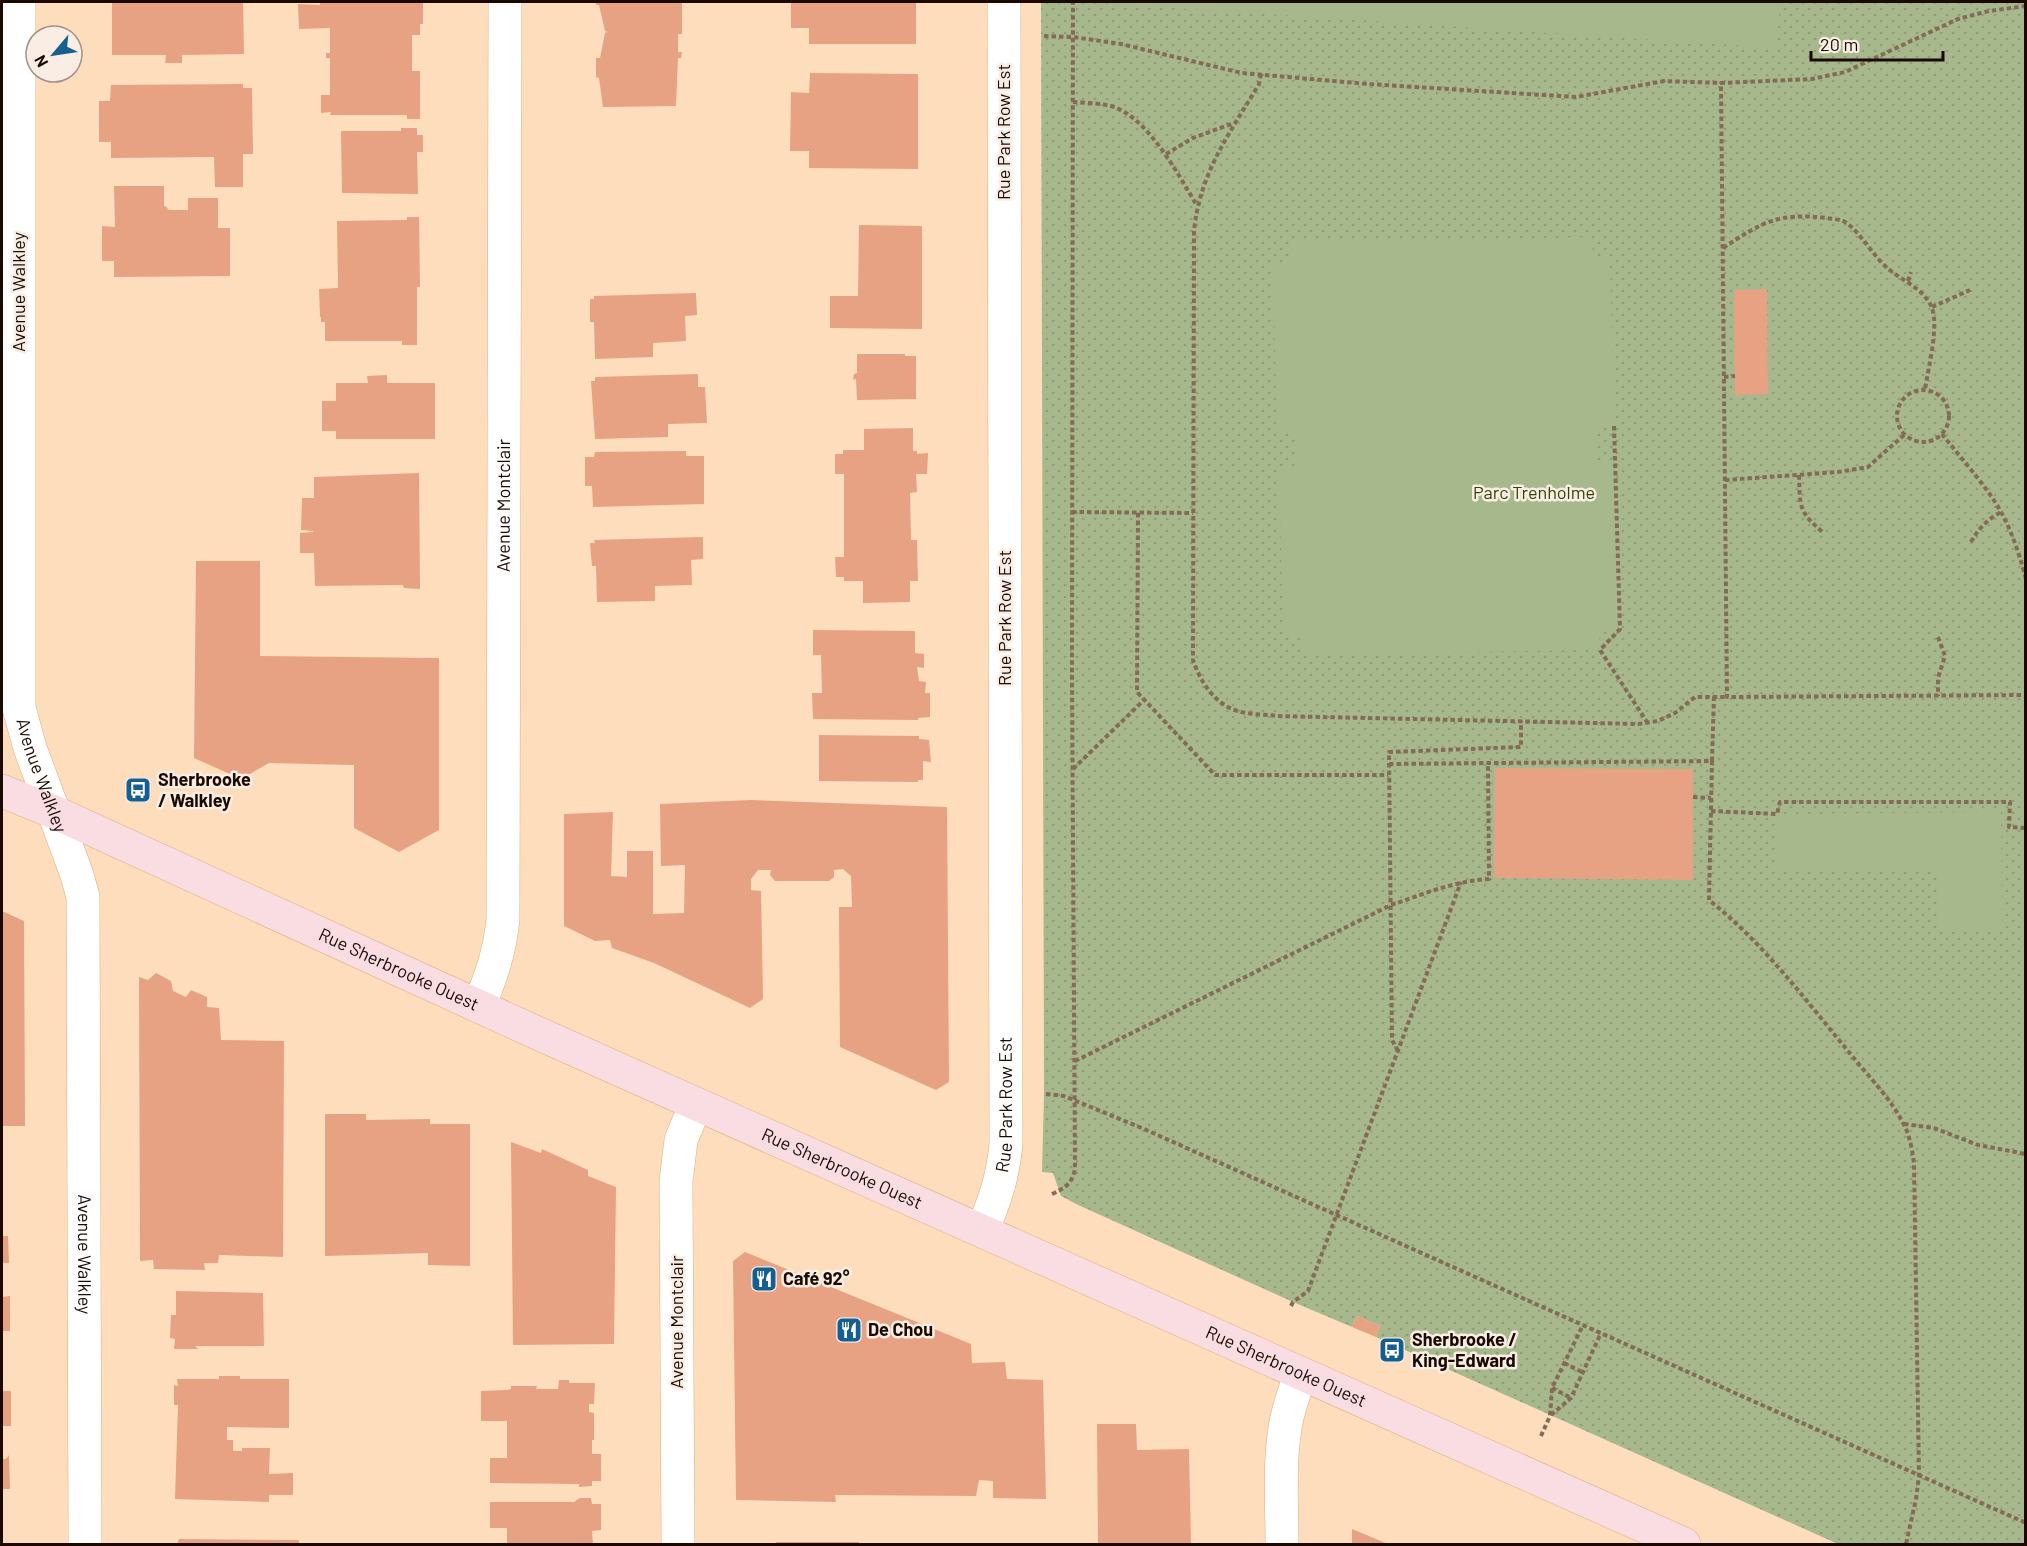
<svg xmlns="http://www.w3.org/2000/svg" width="2027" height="1546" font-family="Barlow,sans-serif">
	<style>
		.green { fill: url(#green-dots) }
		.pitch { fill: #a7b98c }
		.building { fill: #e7a283 }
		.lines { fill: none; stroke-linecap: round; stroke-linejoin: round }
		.street-casing { stroke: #e2ad78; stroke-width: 34 }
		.secondary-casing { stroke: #e2ad78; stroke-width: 34 }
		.path { stroke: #846b57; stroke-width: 4; stroke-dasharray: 4.5 3; stroke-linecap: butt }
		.street { stroke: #fff; stroke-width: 33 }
		.secondary { stroke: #f9dde3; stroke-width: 33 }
		.labels { text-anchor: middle; stroke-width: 5; stroke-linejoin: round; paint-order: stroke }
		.street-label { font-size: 18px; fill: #1b0900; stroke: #faeee4 }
		.park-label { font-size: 18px; fill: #324403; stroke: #faeee4 }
		.poi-label { font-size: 18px; font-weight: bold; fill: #1b0900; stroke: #faeee4; text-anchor: start }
	</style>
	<defs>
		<pattern id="green-dots" width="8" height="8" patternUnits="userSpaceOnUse" patternTransform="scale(1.5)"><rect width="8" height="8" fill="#a7b98c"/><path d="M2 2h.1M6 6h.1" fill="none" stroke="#8f9e77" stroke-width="1.8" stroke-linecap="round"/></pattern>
	</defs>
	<rect width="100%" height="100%" fill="#feddbd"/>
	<polygon class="green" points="1041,2 2025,2 2025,1544 1838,1544 1376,1337 1380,1326 1357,1316 1352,1327 1293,1302 1076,1204 1061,1196 1053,1173 1042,1172 1044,1094"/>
	<g class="pitch">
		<polygon points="1114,2 1780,2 1777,48 1114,4"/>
		<polygon points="1592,237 1593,259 1610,259 1614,426 1596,426 1596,462 1616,462 1620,629 1599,629 1600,650 1300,654 1300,636 1283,636 1279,469 1296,468 1296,433 1277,433 1273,266 1292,266 1292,242"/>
		<polygon points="2001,812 2002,928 1938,929 1937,869 1777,871 1777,814"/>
	</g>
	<g class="building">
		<polygon points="112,2 243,2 244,54 182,55 182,63 165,63 166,55 112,55"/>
		<polygon points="320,2 423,2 423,24 420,24 420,35 412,35 412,71 420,71 420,119 407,119 407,115 330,115 331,112 321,113 321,95 330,95 330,58 326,58 326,53 330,53 330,28 299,29 298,4 320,5"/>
		<polygon points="596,2 682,2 682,34 678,34 678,52 682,52 681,58 678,58 676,106 603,107 599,78 596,77 596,58 600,58 605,33 607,32 605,31 599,5 596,5"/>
		<polygon points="791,2 916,2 916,44 809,44 809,28 791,28"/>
		<polygon points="810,73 918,74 918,169 809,168 809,151 790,151 791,92 809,93"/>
		<polygon points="243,84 243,88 252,88 253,154 243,154 243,187 215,187 214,157 111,158 111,142 99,142 99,101 110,101 111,85"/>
		<polygon points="401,128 417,128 417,135 423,135 423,152 417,152 418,194 342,193 341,131 401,131"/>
		<polygon points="114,186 164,186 164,206 167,207 168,210 188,210 188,198 218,198 218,228 230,228 230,276 114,277 114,261 102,261 102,226 115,227"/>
		<polygon points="407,217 419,217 420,287 417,287 417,345 402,345 402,341 325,341 325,322 321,322 321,317 320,317 319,289 338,288 337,221 407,220"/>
		<polygon points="859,225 922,226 922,329 830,328 830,296 858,296"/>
		<polygon points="1767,289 1768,394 1735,395 1734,290"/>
		<polygon points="696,293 697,315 685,316 686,341 653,343 653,357 595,359 594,322 590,322 590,299 594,299 594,296"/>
		<polygon points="857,354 905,354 905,356 916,356 916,399 857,400 856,379 853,380 854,374 857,373"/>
		<polygon points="698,374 698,387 705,387 707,423 668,424 668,437 595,439 591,381 595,381 595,377"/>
		<polygon points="387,375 387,383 435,383 435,439 336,439 336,431 322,431 322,401 336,401 336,383 368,383 367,376"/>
		<polygon points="913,428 913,451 917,451 917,454 928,453 927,474 916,474 917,492 910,493 911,540 917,540 918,581 910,581 910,602 863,603 863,581 844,581 844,577 836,577 835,557 844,557 844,474 835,474 835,454 843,454 843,450 864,450 864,429"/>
		<polygon points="686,451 686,456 704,456 704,504 593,507 592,486 585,486 585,457 594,457 595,452"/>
		<polygon points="419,473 420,589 404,588 403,585 315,586 314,553 300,553 300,533 313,532 313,531 301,530 302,498 314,498 314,477"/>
		<polygon points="703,537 703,559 691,560 692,585 655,586 655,601 597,602 596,566 592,566 590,543 595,543 594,540"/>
		<polygon points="196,561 260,561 260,656 439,658 439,830 399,852 354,828 354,765 269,763 241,779 194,758"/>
		<polygon points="813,630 915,631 915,653 924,654 924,668 917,667 919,681 926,682 925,693 930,693 930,717 918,718 918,720 813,719 812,693 822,693 821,655 813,655"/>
		<polygon points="819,735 919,736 919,739 929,740 931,762 923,761 923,780 918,780 918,782 819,781"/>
		<polygon points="1495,768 1693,769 1693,880 1494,878"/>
		<polygon points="751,800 947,807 949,1082 936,1090 840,1047 839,907 852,907 851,876 843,869 834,870 834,877 829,881 775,881 770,875 771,870 758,870 751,879 751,890 761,891 763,999 750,1008 654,963 612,948 610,940 595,941 564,926 564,814 613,812 611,876 627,877 627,851 653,851 653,914 684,913 685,865 661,866 660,804"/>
		<polygon points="2,911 24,921 25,1126 2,1126"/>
		<polygon points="156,973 171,981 173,991 186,997 191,990 207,997 207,1007 219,1008 221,1040 284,1041 283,1257 219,1255 218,1263 204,1263 205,1270 154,1269 153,1260 140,1261 139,977 148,980"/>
		<polygon points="325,1114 366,1114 366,1120 430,1119 430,1124 470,1124 470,1266 428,1265 428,1253 325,1256"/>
		<polygon points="511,1142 541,1153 542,1149 588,1170 588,1176 616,1187 614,1344 513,1345"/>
		<polygon points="2,1236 8,1236 9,1263 2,1263"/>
		<polygon points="745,1252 971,1344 972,1363 1005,1362 1007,1379 1043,1380 1046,1499 993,1498 993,1481 979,1480 976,1496 835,1495 836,1502 736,1500 733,1261"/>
		<polygon points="176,1291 263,1293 264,1346 195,1346 198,1349 174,1349 175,1339 170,1338 171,1315 176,1315"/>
		<polygon points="10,1296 10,1331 2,1331 2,1297"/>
		<polygon points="1357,1316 1380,1326 1376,1337 1352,1327"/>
		<polygon points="219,1376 240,1376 240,1379 289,1379 289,1428 227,1427 227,1440 233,1440 233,1451 242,1451 242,1448 270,1448 269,1474 293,1473 293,1495 269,1495 269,1502 175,1499 178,1405 174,1405 174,1385 178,1386 177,1379 219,1379"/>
		<polygon points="559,1380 569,1380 569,1383 595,1383 594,1404 589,1404 589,1412 594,1413 594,1440 592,1440 592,1454 601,1454 601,1481 592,1481 592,1486 579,1487 579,1484 490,1483 490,1458 507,1458 507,1421 481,1421 481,1391 507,1390 511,1389 511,1386 537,1386 536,1389 558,1389"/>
		<rect x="2" y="1391" width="9" height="35"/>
		<polygon points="1097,1424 1136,1424 1137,1450 1189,1449 1191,1544 1098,1544"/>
		<polygon points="9,1455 10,1489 2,1489 2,1459 6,1459"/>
		<polygon points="580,1498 591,1498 592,1504 601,1504 601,1530 592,1531 593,1544 507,1544 507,1528 490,1528 490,1502 574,1502"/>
		<polygon points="1352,1529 1388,1544 1352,1544"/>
		<polygon points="179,1539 299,1540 299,1544 177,1544"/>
		<rect x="776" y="1542" width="83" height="2"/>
	</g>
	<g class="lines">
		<g class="street-casing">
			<g id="street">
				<path id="s1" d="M19 2V708L30 748 77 875 83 897 85 1544"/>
				<path id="s2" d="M479 1006C491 977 500 951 503 919L505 2"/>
				<path id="s3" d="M982 1231C995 1200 1003 1177 1006 1144L1004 2"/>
				<polyline points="678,1544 676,1182 681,1140 696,1104"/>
				<path d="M1282 1544C1282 1506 1279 1466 1285 1428 1288 1409 1294 1392 1301 1374"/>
			</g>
		</g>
		<g class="secondary-casing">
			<g id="secondary">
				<path id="s4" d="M2 791 54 812 535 1032 1684 1544"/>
			</g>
		</g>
		<g class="path">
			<polyline points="2026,6 1989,11 1958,19 1845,72 1812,79 1721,83 1727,697 2026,695"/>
			<polyline points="1044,36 1073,37 1121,44 1242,73 1368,84 1576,97 1664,81 1721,83"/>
			<path d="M1261 74 1259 84C1230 133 1200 172 1194 231L1193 660C1200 681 1215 705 1238 711 1250 715 1264 714 1276 716L1638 724 1658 721 1675 713 1695 697H1727"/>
			<path d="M1073 102C1085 103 1099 103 1111 106 1147 116 1178 174 1196 204"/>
			<polyline points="1166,154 1193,138 1234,123"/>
			<path d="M1723 248C1761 223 1778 212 1826 218 1833 219 1842 219 1848 224 1864 237 1874 258 1891 271 1905 282 1925 290 1932 308 1939 328 1928 368 1925 390"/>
			<polyline points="1908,281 1911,272"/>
			<polyline points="1932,307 1970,290"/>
			<polyline points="1724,377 1735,376"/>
			<circle cx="1923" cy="416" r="26"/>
			<polyline points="1614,426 1620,629 1600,650 1647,722"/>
			<path d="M1942 434C1960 457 1981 480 1997 505 2011 528 2019 553 2026 579"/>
			<path d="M1799 475C1800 506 1798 512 1824 533"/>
			<polyline points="1725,480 1838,472 1868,467 1904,435"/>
			<polyline points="1072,512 1193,513"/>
			<polyline points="1138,513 1137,692 1215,775 1388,775"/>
			<path d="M1971 542C1978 529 1988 519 2001 512"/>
			<polyline points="1938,637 1945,656 1938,678 1938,696"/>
			<polyline points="1712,761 1714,696"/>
			<path d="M1389 764 1712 761 1709 900C1763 943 1804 998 1848 1051 1866 1074 1890 1097 1903 1123 1910 1135 1912 1150 1914 1163L1919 1476 1916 1499 1906 1544"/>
			<polyline points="1073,769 1144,700"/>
			<polyline points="1693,797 1711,798"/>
			<polyline points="1711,811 1777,814 1780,802 2010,802 2009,827 2026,828"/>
			<polyline points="1398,1051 1392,1040 1389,752 1521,747 1521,721"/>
			<path d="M1075 1061 1391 905C1423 894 1455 881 1489 879L1488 763"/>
			<polyline points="1046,1094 1064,1096 1144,1129 2026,1523"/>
			<polyline points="1904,1124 1934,1128 1978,1145 2026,1154"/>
			<path d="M1052 1194C1065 1188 1072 1184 1075 1169L1072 673 1073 2"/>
			<polyline points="1291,1306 1293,1302 1308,1291 1461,882"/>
			<polyline points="1564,1363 1582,1372"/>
			<polyline points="1552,1388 1571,1398"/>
			<polyline points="1551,1415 1571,1398 1601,1333"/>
			<polyline points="1541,1436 1550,1416 1552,1388 1583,1325"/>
		</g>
		<use href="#street" class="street"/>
		<use href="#secondary" class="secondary"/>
	</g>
	<defs>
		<g id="bus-square" transform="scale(1.35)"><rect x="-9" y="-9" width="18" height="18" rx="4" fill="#145e91" stroke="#faeee4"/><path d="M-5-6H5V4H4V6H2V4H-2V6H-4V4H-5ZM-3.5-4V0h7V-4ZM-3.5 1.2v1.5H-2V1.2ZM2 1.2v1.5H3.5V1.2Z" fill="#fff"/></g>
		<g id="restaurant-square" transform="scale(1.35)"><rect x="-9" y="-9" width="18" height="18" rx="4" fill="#145e91" stroke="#faeee4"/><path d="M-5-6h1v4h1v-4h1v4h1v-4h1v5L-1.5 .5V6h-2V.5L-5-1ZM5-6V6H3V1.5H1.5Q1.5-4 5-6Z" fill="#fff"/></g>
	</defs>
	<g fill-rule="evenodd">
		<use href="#bus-square" x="138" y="790"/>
		<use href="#restaurant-square" x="764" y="1279"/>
		<use href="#restaurant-square" x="849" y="1330"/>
		<use href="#bus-square" x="1392" y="1350"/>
	</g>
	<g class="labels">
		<g class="street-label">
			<text transform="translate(1004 132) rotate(-90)" y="6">Rue Park Row Est</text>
			<text transform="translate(19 292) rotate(-90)" y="6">Avenue Walkley</text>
			<text dy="6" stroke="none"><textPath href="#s2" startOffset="504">Avenue Montclair</textPath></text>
			<text transform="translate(1005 618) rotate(-90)" y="6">Rue Park Row Est</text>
			<text dy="6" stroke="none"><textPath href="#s1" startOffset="777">Avenue Walkley</textPath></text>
			<text dy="6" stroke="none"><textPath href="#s4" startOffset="435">Rue Sherbrooke Ouest</textPath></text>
			<text dy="6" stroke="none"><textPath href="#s3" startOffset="130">Rue Park Row Est</textPath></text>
			<text dy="6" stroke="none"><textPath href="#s4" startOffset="921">Rue Sherbrooke Ouest</textPath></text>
			<text dy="6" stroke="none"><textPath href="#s1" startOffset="1263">Avenue Walkley</textPath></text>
			<text transform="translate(677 1322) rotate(-90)" y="6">Avenue Montclair</text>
			<text dy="6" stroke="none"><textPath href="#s4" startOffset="1407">Rue Sherbrooke Ouest</textPath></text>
		</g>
		<g class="park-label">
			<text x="1534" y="499">Parc Trenholme</text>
		</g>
		<g class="poi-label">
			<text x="158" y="786">Sherbrooke<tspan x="158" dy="21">/ Walkley</tspan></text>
			<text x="783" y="1285">Café 92°</text>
			<text x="868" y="1336">De Chou</text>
			<text x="1412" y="1346">Sherbrooke /<tspan x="1412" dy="21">King-Edward</tspan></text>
		</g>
	</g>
	<rect width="2027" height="1546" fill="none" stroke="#1b0900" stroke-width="6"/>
	<g transform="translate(54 54) rotate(241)"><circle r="28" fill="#faeee4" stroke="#a19289" stroke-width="1.5"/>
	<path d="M0-4.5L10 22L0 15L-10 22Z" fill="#145e91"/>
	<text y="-9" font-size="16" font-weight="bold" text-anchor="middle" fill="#1b0900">N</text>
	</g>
	<path d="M1811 51v9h132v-9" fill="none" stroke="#1b0900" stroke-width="3"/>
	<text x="1820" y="51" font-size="18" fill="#1b0900" stroke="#faeee4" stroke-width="4.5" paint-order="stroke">20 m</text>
</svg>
